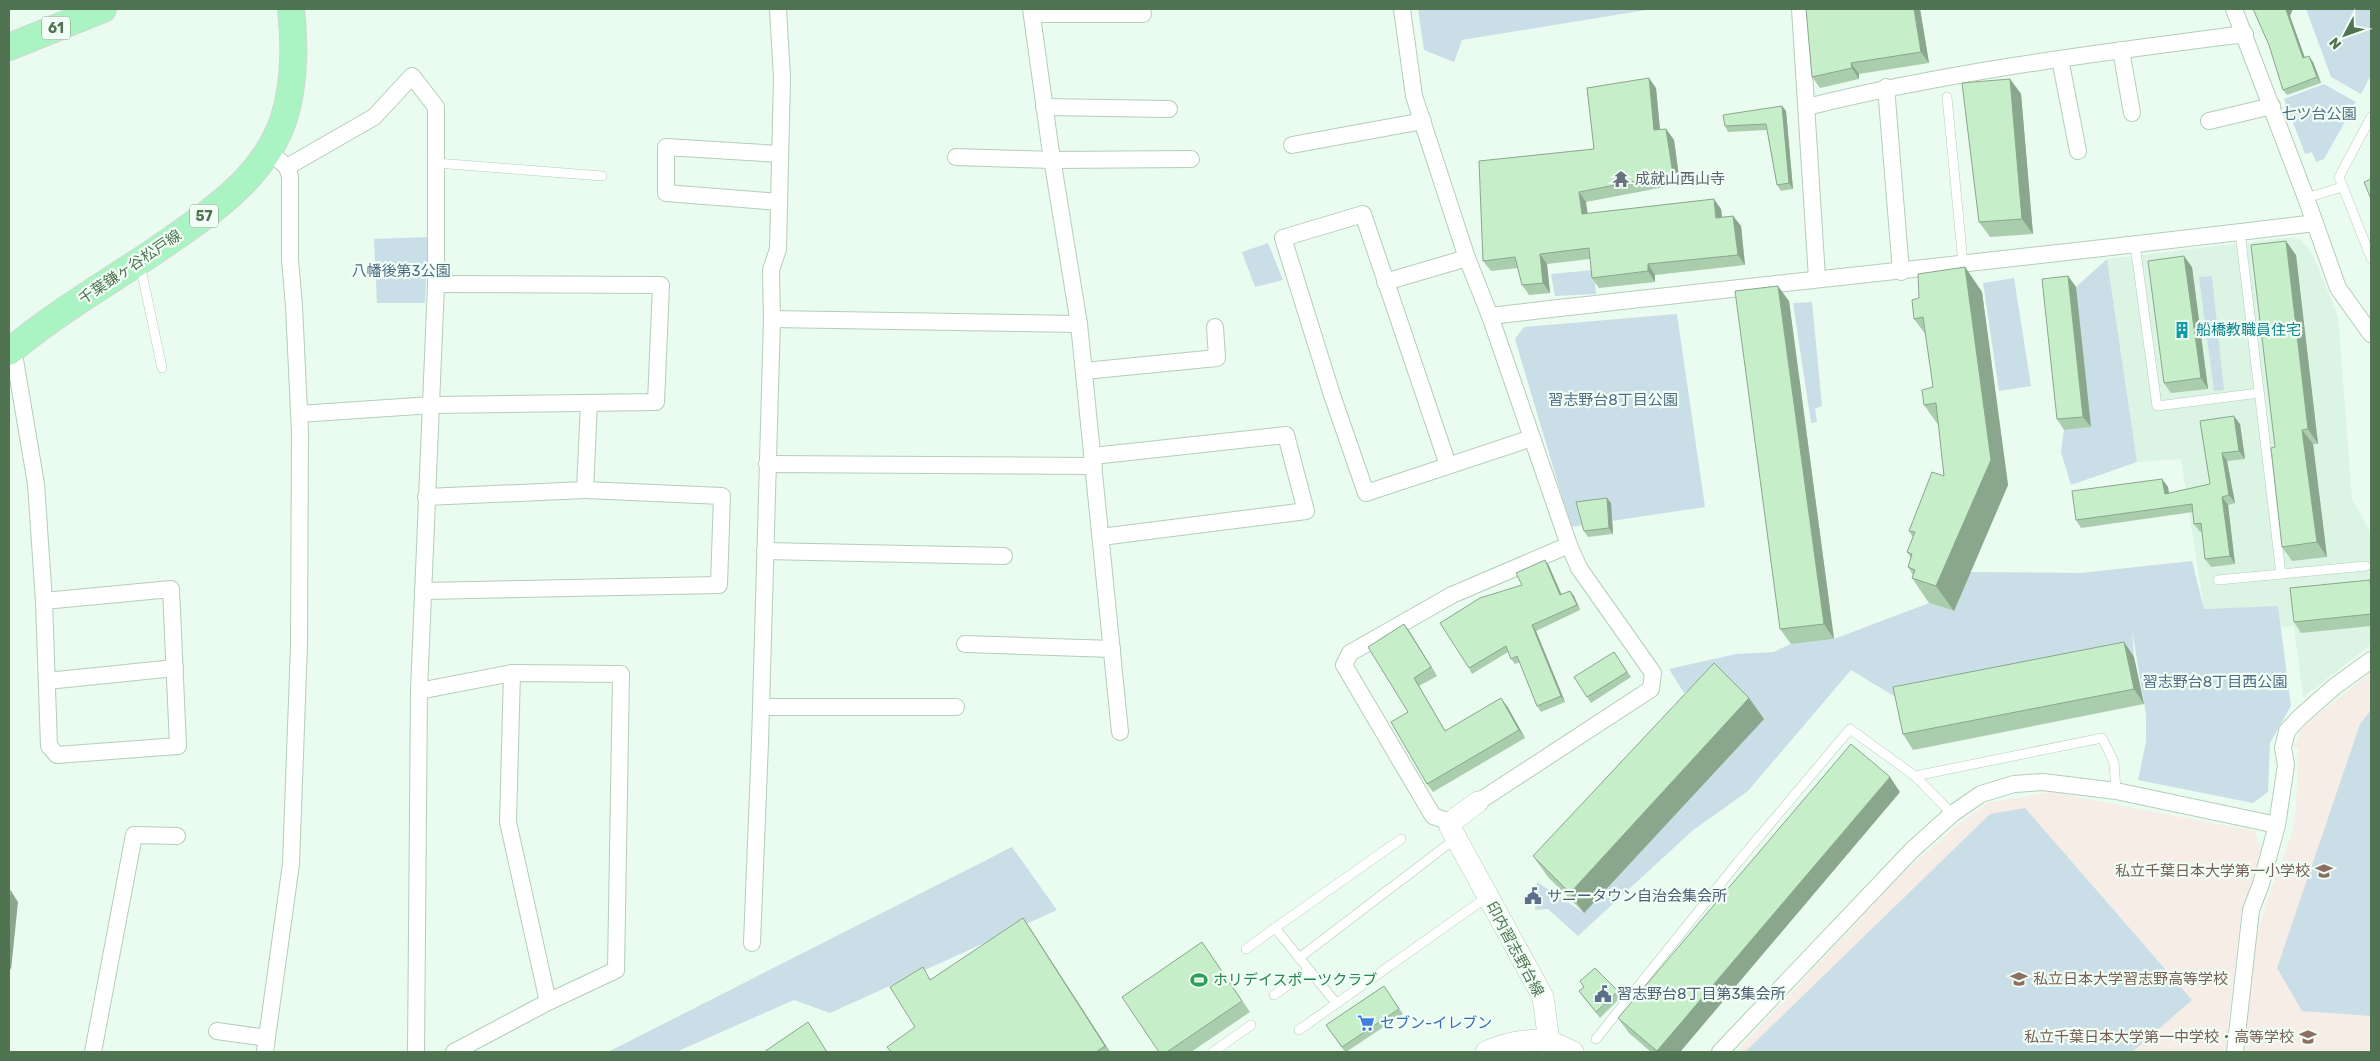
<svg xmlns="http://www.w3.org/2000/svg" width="2380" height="1061" font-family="Rubik,'Noto Sans JP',sans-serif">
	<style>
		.residential { fill: #dcf4e3 }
		.education { fill: #f7ede7 }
		.green { fill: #cadee8 }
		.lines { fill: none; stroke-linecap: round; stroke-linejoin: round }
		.service-casing { stroke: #b4ceb8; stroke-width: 10 }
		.minor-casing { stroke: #b4ceb8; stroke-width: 18 }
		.tertiary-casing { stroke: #b4ceb8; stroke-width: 22 }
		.primary-casing { stroke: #ced8cf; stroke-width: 28 }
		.service { stroke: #fff; stroke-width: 9 }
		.minor { stroke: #fff; stroke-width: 16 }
		.tertiary { stroke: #fff; stroke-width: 21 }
		.primary { stroke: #aaf3c3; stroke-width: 26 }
		.wall { fill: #a9cdad }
		.shaded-wall { fill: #8aa78d }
		.building { fill: #c5eec9; stroke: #8aa78d }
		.labels { text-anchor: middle; stroke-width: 4.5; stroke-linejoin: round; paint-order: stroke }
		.shield { fill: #f1fef5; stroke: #809d83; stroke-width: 1 }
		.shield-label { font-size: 14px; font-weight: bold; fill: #507452 }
		.park-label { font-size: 15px; fill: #4f6d84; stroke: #f1fef5 }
		.worship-label { font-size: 15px; fill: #5b616d; stroke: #f1fef5; text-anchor: start }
		.street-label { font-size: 15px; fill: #507452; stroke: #f1fef5 }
		.culture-label { font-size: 15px; fill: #0d838f; stroke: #f1fef5; text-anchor: start }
		.education-label { font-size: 15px; fill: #785e54; stroke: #f1fef5; text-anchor: end }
		.service-label { font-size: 15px; fill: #4e5e75; stroke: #f1fef5; text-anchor: start }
		.leisure-label { font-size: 15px; fill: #27864d; stroke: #f1fef5; text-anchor: start }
		.shop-label { font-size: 15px; fill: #366cbe; stroke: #f1fef5; text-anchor: start }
	</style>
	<rect width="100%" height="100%" fill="#eafbf0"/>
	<polygon class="residential" points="2293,237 2301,240 2312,253 2338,316 2352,499 2371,533 2371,645 2303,697 2294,626 2281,627 2278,607 2204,609 2181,459 2137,462 2107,259"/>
	<g class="education">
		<polygon points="2371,672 2371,1052 2244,1052 2255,942 2265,906 2291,836 2296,812 2298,748 2293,746 2305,725"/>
		<polygon points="2052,792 2254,831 2261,848 2252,883 2241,912 2225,1052 1736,1052 1902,874 1955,827 1987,803"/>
	</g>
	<g class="green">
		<polygon points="1418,9 1652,9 1462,40 1454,62 1424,50"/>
		<polygon points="2306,9 2371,9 2371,75 2361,94 2331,77"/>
		<polygon points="2324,84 2356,102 2324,159 2316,162 2312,152 2305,154 2284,99"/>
		<polygon points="428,237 425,303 377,303 374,239"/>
		<polygon points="1268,243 1283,280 1255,287 1242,252"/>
		<polygon points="2107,259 2137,462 2071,485 2061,452 2064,430 2090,427 2076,287"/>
		<polygon points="1594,270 1596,294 1555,296 1551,274"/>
		<polygon points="2212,276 2224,390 2214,391 2199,277"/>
		<polygon points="2014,278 2031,386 1999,391 1983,283"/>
		<polygon points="1812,302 1822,406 1815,409 1817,422 1811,423 1793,303"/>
		<polygon points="1677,314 1705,507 1571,527 1515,339 1524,327"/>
		<polygon points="2192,561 2204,609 2278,606 2291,706 2270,743 2268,792 2253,803 2138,780 2146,742 2146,714 2132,630 2134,657 1904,702 1851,670 1748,791 1692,831 1578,936 1548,909 1535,910 1537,882 1584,913 1695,687 1684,693 1669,669 1736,654 1773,652 1791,644 1834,639 1929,603 1953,611 1970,572 2080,573"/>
		<polygon points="2371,710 2371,1016 2302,1011 2277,968 2360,724"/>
		<polygon points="2025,808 2192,1000 2132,1052 1745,1052 1990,814"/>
		<polygon points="1012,847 1057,910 830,1013 794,1000 676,1052 608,1052"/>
	</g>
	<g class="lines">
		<g class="service-casing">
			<g id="service">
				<polyline points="1947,97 1963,263"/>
				<polyline points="2371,117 2339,177 2371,258"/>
				<polyline points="436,163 602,176"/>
				<polyline points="2306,198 2342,187"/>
				<polyline points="2240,232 2281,574"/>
				<polyline points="2135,245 2157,406 2259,393"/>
				<polyline points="140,264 162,368"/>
				<polyline points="2218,580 2366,566"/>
				<polyline points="1952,814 1915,776 2102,738 2114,762 2116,791"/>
				<polyline points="1246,949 1275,928"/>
				<polyline points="1299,958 1455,839"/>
				<polyline points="1274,995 1309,970"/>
				<polyline points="1336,1003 1275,928 1401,839"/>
				<polyline points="1299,1030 1487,897"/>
				<polyline points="1596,1039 1738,862 1850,729 1915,776"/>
				<polyline points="1213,1052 1251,1025"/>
			</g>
		</g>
		<g class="minor-casing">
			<g id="minor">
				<polyline points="1031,9 1050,146 1079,324 1120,732"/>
				<polyline points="1402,9 1414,96 1467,258 1490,316 1569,545 1579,568 1653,673 1651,689 1478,802"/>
				<polyline points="1800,9 1817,278"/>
				<polyline points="2234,9 2306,198 2338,288 2371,334"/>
				<polyline points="1032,14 1143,14"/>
				<polyline points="2121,50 2132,113"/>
				<polyline points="2060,59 2078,151"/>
				<polyline points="1886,87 1901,272"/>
				<polyline points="1044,107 1169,109"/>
				<path d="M1807 107C1951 71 2098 53 2245 34"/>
				<polyline points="2209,121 2272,106"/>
				<polyline points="1292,145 1423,121"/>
				<polyline points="956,157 1052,160 1191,159"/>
				<polyline points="287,167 374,117 412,76 436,107 436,284 419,691 416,1052"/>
				<polyline points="779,202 666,193 666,147 780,154"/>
				<polyline points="1385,282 1467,258"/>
				<path d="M1490 316C1765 284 2040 257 2315 223"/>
				<polyline points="772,319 1079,324"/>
				<polyline points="13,348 36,484 44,601 49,746 57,755 178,746 171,589 44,601"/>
				<polyline points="1084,371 1217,358 1215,327"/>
				<polyline points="299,414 432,405 656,402 661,285 436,284"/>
				<polyline points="1093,456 1286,435 1306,511 1101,537"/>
				<polyline points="767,464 1094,466"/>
				<polyline points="1448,465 1363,214 1283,238 1332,395 1366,493 1532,438"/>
				<polyline points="426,497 585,490 589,403"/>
				<polyline points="765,551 1004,556"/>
				<polyline points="423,591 719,585 722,496 585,490"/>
				<polyline points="965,644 1112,649"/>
				<polyline points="512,673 508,822 548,1002"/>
				<polyline points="47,681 175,668"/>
				<polyline points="419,691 512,673 621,674 616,970 548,1002 454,1052"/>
				<polyline points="761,707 956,707"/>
				<polyline points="1453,823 1433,816 1344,665 1350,653 1452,595 1569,545"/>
				<polyline points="752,943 760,742 772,319 771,270 778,249 782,77 778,9"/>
				<polyline points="217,1031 267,1038"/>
				<polyline points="93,1052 134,835 177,836"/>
				<polyline points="265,1052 291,864 299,645 300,433 294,306 290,260 290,177 287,167 279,160"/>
				<polyline points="1720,1052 1912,850 1952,814 1981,794 2014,784 2043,782 2116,791 2277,825"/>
				<polyline points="2235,1052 2251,910 2261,884 2277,825 2286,765 2283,748 2287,731 2300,717 2334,687 2371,660"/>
			</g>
		</g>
		<g class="tertiary-casing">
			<g id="tertiary">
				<polyline points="1478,802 1455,819 1450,827 1543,997 1549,1042"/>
				<path d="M1486 1052C1502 1044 1529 1038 1547 1041 1556 1043 1565 1048 1573 1052"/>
			</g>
		</g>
		<g class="primary-casing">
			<g id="primary">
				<polyline points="9,47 103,9"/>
				<path d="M9 352C54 314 106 284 155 251 204 217 262 181 283 121 295 85 295 46 291 9"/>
			</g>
		</g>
		<use href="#service" class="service"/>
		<use href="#minor" class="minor"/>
		<use href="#tertiary" class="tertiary"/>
		<use href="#primary" class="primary"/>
	</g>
	<g class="wall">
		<polygon points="1920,9 1929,63 1859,74 1859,79 1820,88 1812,77"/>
		<polygon points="2290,16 2305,58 2313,62 2321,83 2287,95 2283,90 2269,45"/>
		<polygon points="2010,79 2021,94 2033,234 1990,237 1979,222"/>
		<polygon points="1656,88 1660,130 1666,129 1674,140 1680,184 1586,202 1587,214 1721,209 1722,217 1733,216 1741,226 1745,265 1655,275 1655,282 1599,288 1592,278 1590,259 1547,264 1550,293 1529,295 1522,285 1518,268 1491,271 1483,261 1594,149"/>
		<polygon points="1782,106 1786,111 1793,189 1781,191 1777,185 1767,130 1728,132 1725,126"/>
		<polygon points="2296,255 2318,444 2313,444 2327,557 2292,561 2282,547 2275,447"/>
		<polygon points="1965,267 1982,292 2008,485 1954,611 1929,603 1912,578 1913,575 1908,567 1911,558 1907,552 1913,537 1909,531 1944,476 1939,426 1924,405 1933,387 1926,335 1914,319 1919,298"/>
		<polygon points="2192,267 2208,389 2171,393 2164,383"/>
		<polygon points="2068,276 2076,287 2091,427 2064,430 2057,419"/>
		<polygon points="1789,301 1834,639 1791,644 1780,629"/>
		<polygon points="2200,421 2240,424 2245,459 2227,461 2235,503 2228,505 2235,564 2211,567 2205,559 2202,531 2200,532 2194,524 2193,512 2081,528 2076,520 2162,479 2168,487 2169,493 2210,484"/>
		<polygon points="1611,503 1613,534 1588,537 1584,531"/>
		<polygon points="1545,560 1549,566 1562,595 1570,591 1574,596 1580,610 1536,631 1565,702 1541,712 1537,706 1520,662 1515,664 1511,659 1508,652 1472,674 1469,668 1522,585"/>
		<polygon points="2370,580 2371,582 2371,626 2301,633 2294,622"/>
		<polygon points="1404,624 1437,676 1419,686 1445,731 1507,706 1525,738 1433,792 1427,784 1408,712"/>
		<polygon points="2124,642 2134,657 2144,704 1913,750 1903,734"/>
		<polygon points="1614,652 1631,677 1591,703 1587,697"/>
		<polygon points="1749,698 1764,719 1584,913 1548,877 1533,856"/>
		<polygon points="1900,792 1680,1052 1651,1052 1629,1033 1618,1018"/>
		<polygon points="1030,928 1110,1052 891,1052 915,1027 931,979"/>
		<polygon points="1202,942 1250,1012 1191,1052 1159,1052"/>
		<polygon points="1384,986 1403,1014 1346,1052 1345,1052 1326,1025"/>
		<polygon points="1579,991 1618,991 1622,996 1600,1018"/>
	</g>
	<g class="shaded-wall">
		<polygon points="1914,9 1920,9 1929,63 1921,52"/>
		<polygon points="2286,9 2293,9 2290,16 2307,64 2303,58 2286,10"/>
		<polygon points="2309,56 2313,62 2321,83 2317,77"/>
		<polygon points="1851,63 1859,74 1859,79 1852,68"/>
		<polygon points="1649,78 1656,88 1661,140 1654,130"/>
		<polygon points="2010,79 2021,94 2033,234 2022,219"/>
		<polygon points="1782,106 1786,111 1793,189 1789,183"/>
		<polygon points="1666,129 1674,140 1680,184 1673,174"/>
		<polygon points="1579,192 1586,202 1589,224 1582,214"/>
		<polygon points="1714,199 1721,209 1723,228 1716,218"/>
		<polygon points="1733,216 1741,226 1745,265 1738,255"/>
		<polygon points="2286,241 2296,255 2318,444 2308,429"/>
		<polygon points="1540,254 1547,264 1550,293 1543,283"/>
		<polygon points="2184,256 2192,267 2208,389 2201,378"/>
		<polygon points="1648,264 1655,275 1655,282 1648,271"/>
		<polygon points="1965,267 1982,292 2008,485 1954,611 1936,586"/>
		<polygon points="2068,276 2076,287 2091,427 2083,417"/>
		<polygon points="1778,286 1789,301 1834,639 1824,624"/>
		<polygon points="2234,416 2240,424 2245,459 2239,451"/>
		<polygon points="2302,430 2313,444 2327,557 2317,542"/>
		<polygon points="2222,453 2227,461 2235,503 2229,495"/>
		<polygon points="2162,479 2168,487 2170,502 2165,494"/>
		<polygon points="2222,497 2228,505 2235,564 2230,556"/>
		<polygon points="1607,498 1611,503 1613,534 1609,528"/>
		<polygon points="1545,560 1549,566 1564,601 1560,595"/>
		<polygon points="1570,591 1574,596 1580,610 1577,605"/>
		<polygon points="1404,624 1410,632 1437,676 1431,667"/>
		<polygon points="1532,625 1536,631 1565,702 1561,696"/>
		<polygon points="2124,642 2134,657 2144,704 2134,689"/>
		<polygon points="1414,678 1419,686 1450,739 1445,731"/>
		<polygon points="1501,698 1507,706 1525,738 1519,730"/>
		<polygon points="1749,698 1764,719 1584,913 1570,893"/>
		<polygon points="1890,777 1900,792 1680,1052 1658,1052 1657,1051"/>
		<polygon points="11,891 18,902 11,970 9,966 9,911"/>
		<polygon points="1023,918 1030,928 1110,1052 1105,1046"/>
	</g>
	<g class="building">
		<polygon points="1806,9 1914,9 1921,52 1851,63 1852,68 1812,77"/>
		<polygon points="2253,9 2286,9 2286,10 2303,58 2309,56 2317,77 2283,90 2269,45"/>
		<polygon points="1649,78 1654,130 1666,129 1673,174 1579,192 1582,214 1714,199 1716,218 1733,216 1738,255 1648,264 1648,271 1592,278 1589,248 1540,254 1543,283 1522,285 1515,257 1483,261 1479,161 1594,149 1587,88"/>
		<polygon points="2010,79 2022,219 1979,222 1962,83"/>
		<polygon points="1782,106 1789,183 1777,185 1766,124 1725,126 1723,115"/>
		<polygon points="2371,179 2371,199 2364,182"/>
		<polygon points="2286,241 2308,429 2302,430 2317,542 2282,547 2271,448 2275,447 2251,245"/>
		<polygon points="2184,256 2201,378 2164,383 2148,261"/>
		<polygon points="1965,267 1991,460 1936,586 1912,578 1915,570 1908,567 1912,554 1907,552 1915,532 1909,531 1932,472 1944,476 1936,403 1924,405 1922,390 1933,387 1923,317 1914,319 1912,300 1919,298 1918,274"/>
		<polygon points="2068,276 2083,417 2057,419 2042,279"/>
		<polygon points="1778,286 1824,624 1780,629 1735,291"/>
		<polygon points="2234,416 2239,451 2222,453 2229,495 2222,497 2230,556 2205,559 2201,523 2194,524 2192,504 2076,520 2072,491 2162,479 2165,494 2210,484 2200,421"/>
		<polygon points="1607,498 1609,528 1584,531 1576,502"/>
		<polygon points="1545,560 1560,595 1570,591 1577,605 1532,625 1561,696 1537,706 1517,656 1511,659 1506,646 1469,668 1440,623 1480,598 1522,585 1516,573"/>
		<polygon points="2370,580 2371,595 2371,614 2294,622 2290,588"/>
		<polygon points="1404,624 1431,667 1414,678 1445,731 1501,698 1519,730 1427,784 1391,722 1408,712 1368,647"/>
		<polygon points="2124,642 2134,689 1903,734 1893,687"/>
		<polygon points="1614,652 1627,672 1587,697 1574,677"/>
		<polygon points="1714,663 1749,698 1570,893 1533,856"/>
		<polygon points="1851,744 1890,777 1657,1051 1618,1018"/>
		<polygon points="9,891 11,891 9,911"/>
		<polygon points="1023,918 1105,1046 1096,1052 891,1052 887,1047 915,1027 890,987 923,967 930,980"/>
		<polygon points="1202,942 1242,1001 1167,1052 1159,1052 1122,997"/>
		<polygon points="1595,968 1618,991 1596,1012 1579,991 1584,987 1580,981"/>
		<polygon points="1384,986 1399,1009 1342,1047 1326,1025"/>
		<polygon points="808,1022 827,1052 764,1052"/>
	</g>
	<defs>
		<g id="temple-bare" transform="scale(1.35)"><path d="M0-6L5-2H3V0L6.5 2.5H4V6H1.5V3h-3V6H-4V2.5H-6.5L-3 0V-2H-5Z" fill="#6b7280" stroke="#f1fef5" stroke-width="2.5" paint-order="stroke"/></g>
		<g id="building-bare" transform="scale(1.35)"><path d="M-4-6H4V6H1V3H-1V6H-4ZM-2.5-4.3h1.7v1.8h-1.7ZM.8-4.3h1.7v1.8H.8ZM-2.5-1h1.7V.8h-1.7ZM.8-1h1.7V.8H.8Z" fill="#0f9aa8" stroke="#f1fef5" stroke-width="2.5" paint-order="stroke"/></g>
		<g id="school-bare" transform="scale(1.35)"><path d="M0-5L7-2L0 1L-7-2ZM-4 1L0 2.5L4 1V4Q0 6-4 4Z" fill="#8d6e63" stroke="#f1fef5" stroke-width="2.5" paint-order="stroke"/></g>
		<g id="civic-bare" transform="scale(1.35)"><path d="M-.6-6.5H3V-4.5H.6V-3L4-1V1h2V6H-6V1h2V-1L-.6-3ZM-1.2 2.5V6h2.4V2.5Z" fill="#5c6f8a" stroke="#f1fef5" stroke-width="2.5" paint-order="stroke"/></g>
		<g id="stadium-bare" transform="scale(1.35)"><path d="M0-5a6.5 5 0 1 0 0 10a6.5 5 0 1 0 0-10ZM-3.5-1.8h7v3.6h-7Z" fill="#2e9e5b" stroke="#f1fef5" stroke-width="2.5" paint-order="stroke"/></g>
		<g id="supermarket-bare" transform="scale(1.35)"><path d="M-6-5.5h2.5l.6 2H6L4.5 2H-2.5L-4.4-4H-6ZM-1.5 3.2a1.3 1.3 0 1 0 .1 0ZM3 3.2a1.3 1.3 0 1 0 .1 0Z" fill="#3f7fe0" stroke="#f1fef5" stroke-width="2.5" paint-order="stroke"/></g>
	</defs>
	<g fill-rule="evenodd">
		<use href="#temple-bare" x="1621" y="179"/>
		<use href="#building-bare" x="2182" y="330"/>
		<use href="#school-bare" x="2324" y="871"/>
		<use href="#civic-bare" x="1533" y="896"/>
		<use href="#school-bare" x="2019" y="979"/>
		<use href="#stadium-bare" x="1199" y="980"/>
		<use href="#civic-bare" x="1603" y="994"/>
		<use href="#supermarket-bare" x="1366" y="1023"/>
		<use href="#school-bare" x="2308" y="1037"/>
	</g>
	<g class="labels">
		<g class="shield">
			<rect x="42" y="16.5" width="28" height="23" rx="4"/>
			<rect x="190" y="204.5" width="28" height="23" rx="4"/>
		</g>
		<g class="shield-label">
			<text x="56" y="33">61</text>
			<text x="204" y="221">57</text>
		</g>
		<g class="park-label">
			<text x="2319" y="119">七ツ台公園</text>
			<text x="401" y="276">八幡後第3公園</text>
			<text x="1613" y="405">習志野台8丁目公園</text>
			<text x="2215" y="687">習志野台8丁目西公園</text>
		</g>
		<g class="worship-label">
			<text x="1635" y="184">成就山西山寺</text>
		</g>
		<g class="street-label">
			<text transform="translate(130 267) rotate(-34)" y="5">千葉鎌ヶ谷松戸線</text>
			<text transform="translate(1515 949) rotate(62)" y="5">印内習志野台線</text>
		</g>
		<g class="culture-label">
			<text x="2196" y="335">船橋教職員住宅</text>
		</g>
		<g class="education-label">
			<text x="2310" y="876">私立千葉日本大学第一小学校</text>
			<text x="2033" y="984" text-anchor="start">私立日本大学習志野高等学校</text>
			<text x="2294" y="1042">私立千葉日本大学第一中学校・高等学校</text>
		</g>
		<g class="service-label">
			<text x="1547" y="901">サニータウン自治会集会所</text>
			<text x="1617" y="999">習志野台8丁目第3集会所</text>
		</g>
		<g class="leisure-label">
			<text x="1213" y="985">ホリデイスポーツクラブ</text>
		</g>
		<g class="shop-label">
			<text x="1380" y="1028">セブン-イレブン</text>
		</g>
	</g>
	<rect width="2380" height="1061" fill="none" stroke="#507452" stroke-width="20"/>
	<g transform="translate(2345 35) rotate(229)" stroke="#f1fef5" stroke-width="4" paint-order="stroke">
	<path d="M0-4L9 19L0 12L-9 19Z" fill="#507452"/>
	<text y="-8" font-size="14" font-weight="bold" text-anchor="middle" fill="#507452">N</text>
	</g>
</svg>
